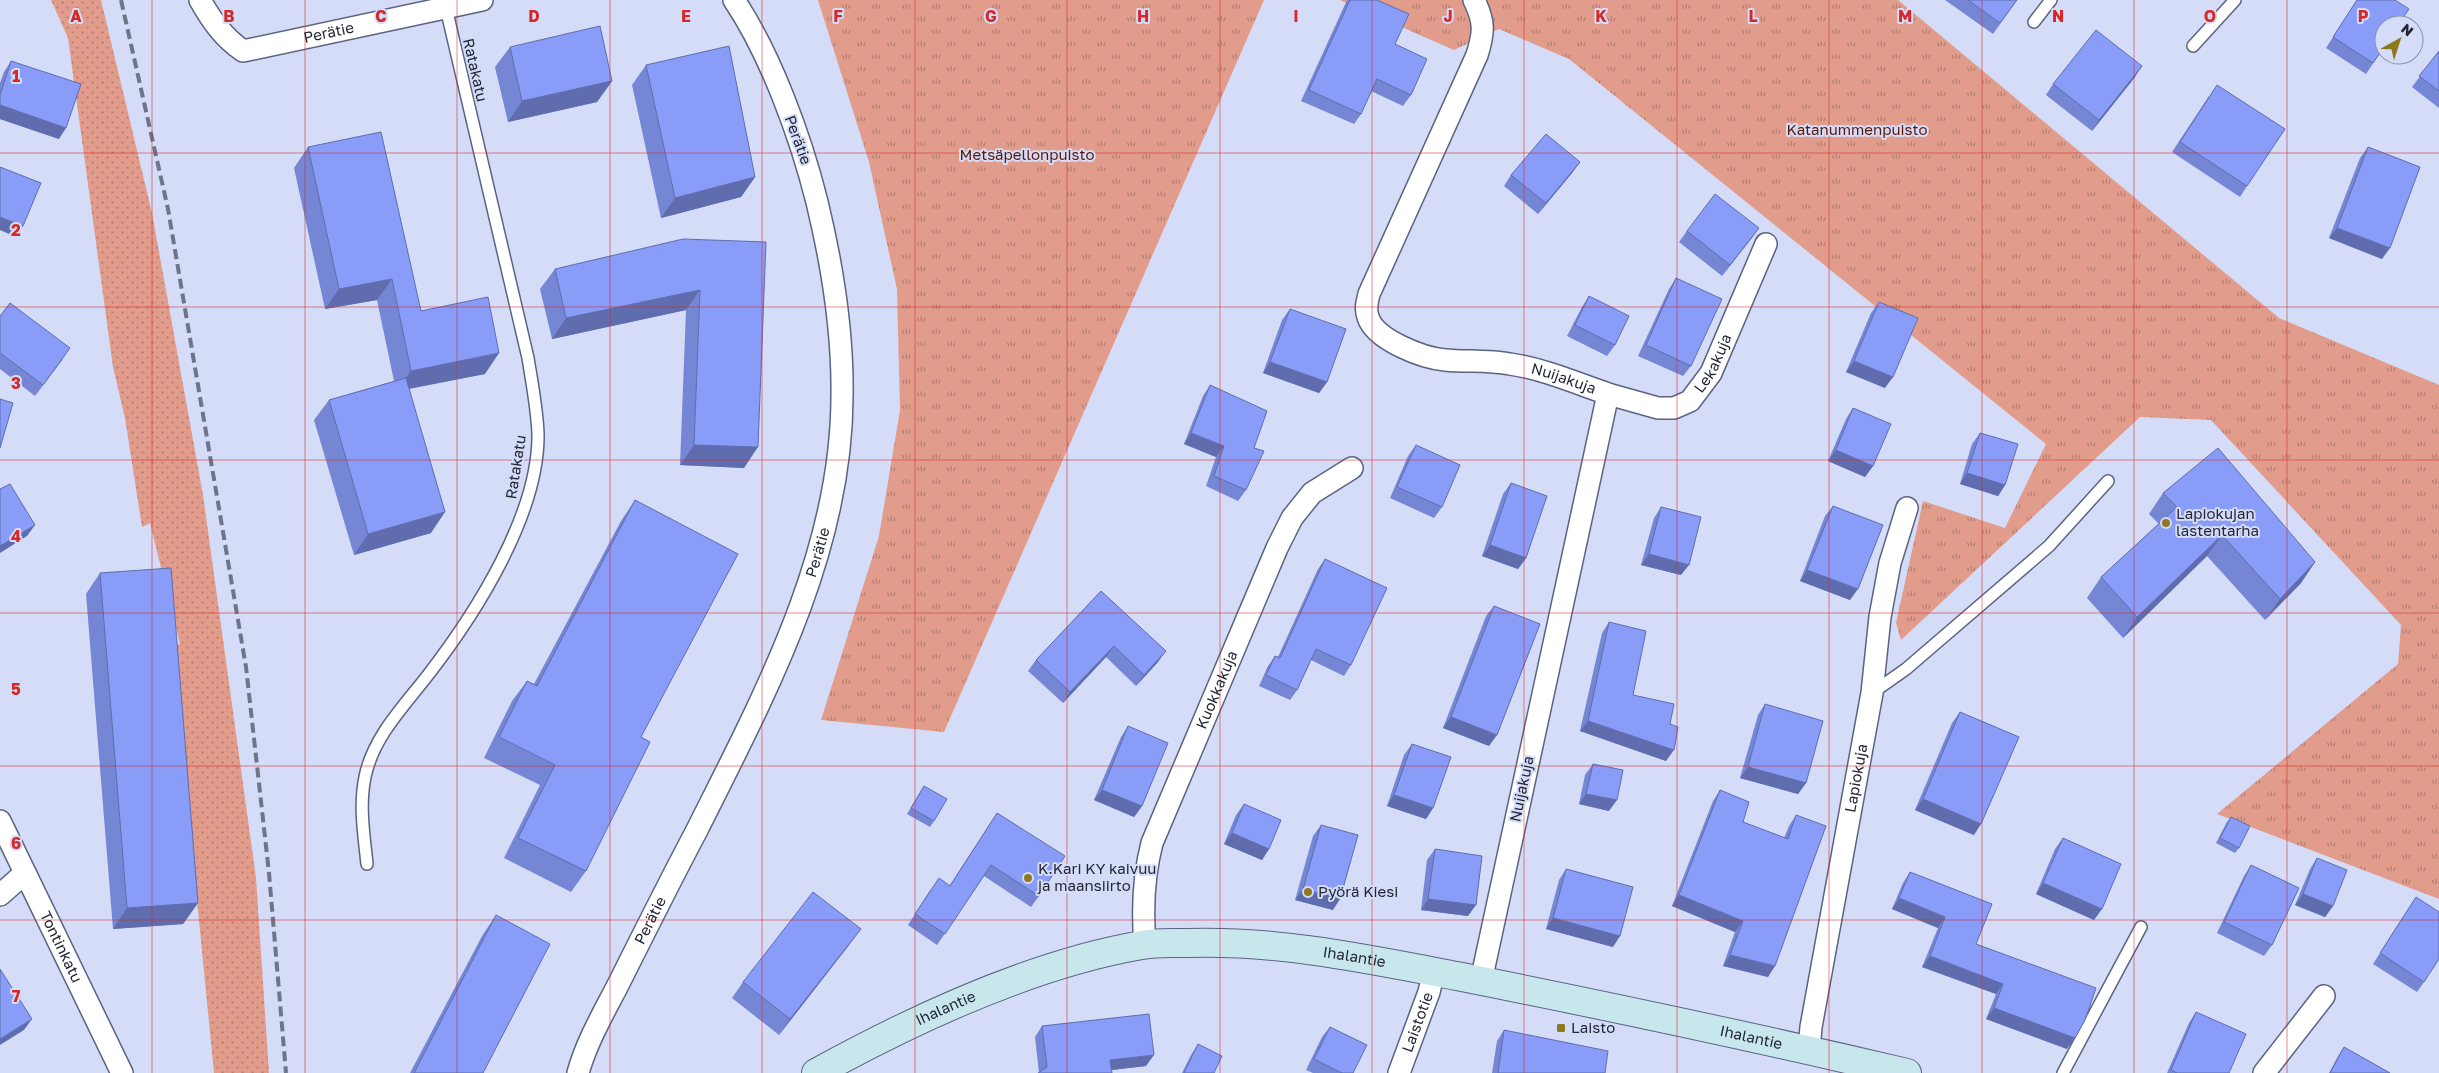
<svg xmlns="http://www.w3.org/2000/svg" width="2439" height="1073" font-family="'Golos Text',sans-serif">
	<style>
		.grass { fill: url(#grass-dots) }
		.park { fill: url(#park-tufts) }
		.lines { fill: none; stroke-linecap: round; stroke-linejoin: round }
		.lane-casing { stroke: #5b6382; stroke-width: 14 }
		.street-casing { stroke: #5b6382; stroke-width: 24 }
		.secondary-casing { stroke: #5b6382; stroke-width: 30 }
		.lane { stroke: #fff; stroke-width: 11 }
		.street { stroke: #fff; stroke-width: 21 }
		.secondary { stroke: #c7e7ed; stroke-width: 28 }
		.rail { stroke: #6f7588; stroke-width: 4; stroke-dasharray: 10 5; stroke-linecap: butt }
		.wall { fill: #7586d5 }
		.shaded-wall { fill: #5f6dae }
		.building { fill: #889cf8; stroke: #5f6dae }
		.grid { fill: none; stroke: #d62828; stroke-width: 1; stroke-opacity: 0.55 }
		.poi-dot { fill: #8e771c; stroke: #d4dcf8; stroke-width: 2 }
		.labels { text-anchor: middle; stroke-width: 4; stroke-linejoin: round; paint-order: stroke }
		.street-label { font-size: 15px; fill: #232734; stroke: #d4dcf8 }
		.park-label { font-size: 15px; fill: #5b180a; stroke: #d4dcf8 }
		.poi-label { font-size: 15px; fill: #232734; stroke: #d4dcf8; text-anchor: start }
		.grid-label { font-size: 16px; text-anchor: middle; font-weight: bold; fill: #d62828; stroke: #d4dcf8; stroke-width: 4; stroke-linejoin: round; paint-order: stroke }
	</style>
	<defs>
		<pattern id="grass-dots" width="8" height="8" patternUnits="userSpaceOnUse" patternTransform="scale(1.25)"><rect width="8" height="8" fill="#e19c8c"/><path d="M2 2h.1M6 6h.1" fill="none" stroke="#b67f73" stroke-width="1.8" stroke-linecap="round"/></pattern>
		<pattern id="park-tufts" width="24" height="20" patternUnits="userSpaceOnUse" patternTransform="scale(1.25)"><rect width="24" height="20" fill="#e19c8c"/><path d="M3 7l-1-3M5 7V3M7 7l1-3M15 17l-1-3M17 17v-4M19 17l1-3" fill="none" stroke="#b67f73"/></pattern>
	</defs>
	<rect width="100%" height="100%" fill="#d4dcf8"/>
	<polygon class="grass" points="51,0 101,0 152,213 203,495 256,878 269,1073 214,1073 172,646 180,644 150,523 142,527 125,418 113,367 68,38"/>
	<g class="park">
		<polygon points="818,0 1264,0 944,732 821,720 879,536 900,410 897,289 869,162"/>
		<polygon points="1340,0 1898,0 2279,318 2439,385 2439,899 2217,814 2398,664 2401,625 2211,420 2140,417 1901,640 1896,623 1923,501 2005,528 2046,444 1569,59 1499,29 1454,50"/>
	</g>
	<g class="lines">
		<g class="lane-casing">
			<g id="lane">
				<polyline points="2034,22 2051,0"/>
				<polyline points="2193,46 2235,0"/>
				<polyline points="1872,693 1906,669 2049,546 2108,481"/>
				<path d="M367 864C364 835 359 806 365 777 373 737 404 706 428 675 476 613 539 514 538 434 537 408 532 383 528 358L446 8"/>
				<polyline points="2063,1073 2141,927"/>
			</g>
		</g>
		<g class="street-casing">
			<g id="street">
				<path id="s1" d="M200 0C212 21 223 37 243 51L482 0"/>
				<path id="s2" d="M1474 0C1485 22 1484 33 1477 55L1369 294C1367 302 1365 309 1368 317 1375 340 1423 358 1445 360 1466 362 1488 360 1510 364 1544 369 1576 383 1608 394L1481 981"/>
				<path id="s3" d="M1608 394 1658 408H1674L1690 401 1711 373 1766 244"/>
				<path id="s4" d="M0 821 122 1073"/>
				<polyline points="0,895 25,873"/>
				<path id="s5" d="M1145 944C1142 909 1143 878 1152 843L1277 548 1292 518 1312 493 1352 468"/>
				<path id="s6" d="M1809 1050 1811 1027 1872 693 1880 617 1890 563 1907 508"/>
				<path id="s7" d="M578 1073C587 1040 606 1009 621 979 646 929 671 879 697 830 765 694 842 552 842 396 843 331 832 264 817 202 801 138 771 55 734 0"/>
				<path id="s8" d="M1399 1073 1429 992 1434 971"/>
				<polyline points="2264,1073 2324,996"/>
			</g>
		</g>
		<g class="secondary-casing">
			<g id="secondary">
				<path id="s9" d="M816 1073C914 1019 1031 964 1142 945 1157 942 1172 943 1187 943 1278 940 1368 959 1457 976 1608 1006 1758 1038 1907 1073"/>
			</g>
		</g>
		<use href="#lane" class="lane"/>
		<use href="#street" class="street"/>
		<use href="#secondary" class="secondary"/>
		<polyline class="rail" points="121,0 168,209 246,667 269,873 286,1073"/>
	</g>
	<g class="wall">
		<polygon points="1347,0 1377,0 1395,44 1411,95 1403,106 1371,91 1361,114 1354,124 1301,101"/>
		<polygon points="1945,0 2017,0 1993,34"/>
		<polygon points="2357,0 2384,47 2366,74 2326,48"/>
		<polygon points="510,47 612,81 597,102 508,122 495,67"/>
		<polygon points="2439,51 2439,108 2412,87"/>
		<polygon points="11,61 59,139 0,119 0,83 4,72"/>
		<polygon points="646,65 755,177 741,197 661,218 632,85"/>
		<polygon points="2135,77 2092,131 2046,95 2053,84"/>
		<polygon points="2209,96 2247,186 2240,197 2172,152"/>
		<polygon points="308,147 421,311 485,374 409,389 431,533 354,555 314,420 329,400 394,381 377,300 325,309 294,168"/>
		<polygon points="2368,147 2382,259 2329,238 2360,158"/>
		<polygon points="1580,162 1572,173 1538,214 1504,186 1511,175"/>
		<polygon points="1759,228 1722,276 1679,242 1687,231"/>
		<polygon points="766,242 744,468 680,465 686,310 552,339 540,289 555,269"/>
		<polygon points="1676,278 1691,366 1683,376 1638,356 1669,289"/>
		<polygon points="1589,296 1615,345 1607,356 1567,336 1582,307"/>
		<polygon points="1879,302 1885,388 1846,372 1871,313"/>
		<polygon points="1290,309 1327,382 1319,393 1263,373 1282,320"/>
		<polygon points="0,316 63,359 35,396 0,369"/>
		<polygon points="1210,385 1254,448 1246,490 1238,501 1206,486 1216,457 1184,444 1203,396"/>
		<polygon points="1853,408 1873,466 1865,477 1828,461 1846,419"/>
		<polygon points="1980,433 2005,485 1998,496 1960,484 1972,444"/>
		<polygon points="1416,445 1442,507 1434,518 1390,498 1408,456"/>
		<polygon points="1511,483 1526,558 1518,569 1482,556 1503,494"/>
		<polygon points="2163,493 2315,562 2301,583 2265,620 2207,556 2123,638 2087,598 2101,577 2159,524 2149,514"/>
		<polygon points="635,500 641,737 586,871 571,892 504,858 540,785 484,758 512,701 527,681 534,684 621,521"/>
		<polygon points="1833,506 1850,600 1800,581 1825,516"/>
		<polygon points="1661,507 1681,575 1641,565 1654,518"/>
		<polygon points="1325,559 1351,665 1344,676 1311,660 1297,690 1290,700 1259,686 1268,666 1275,656 1278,657 1318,569"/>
		<polygon points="100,573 198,903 183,924 113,929 86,594"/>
		<polygon points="1101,591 1158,662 1136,686 1106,657 1063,703 1028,671 1036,660"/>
		<polygon points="1494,606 1489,746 1443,728 1486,616"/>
		<polygon points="1609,622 1633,695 1670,724 1666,761 1580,731 1602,633"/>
		<polygon points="1765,704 1806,783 1798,794 1740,778 1758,715"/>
		<polygon points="1960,712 1974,835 1915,810 1952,723"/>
		<polygon points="1128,726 1142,806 1134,817 1094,800 1121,737"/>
		<polygon points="1412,744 1433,808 1426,819 1387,806 1404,755"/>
		<polygon points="1593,764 1609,811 1579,804 1585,775"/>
		<polygon points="924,786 934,821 930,827 907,814"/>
		<polygon points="1720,790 1743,822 1784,838 1789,826 1796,815 1768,977 1723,966 1735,932 1672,906 1713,801"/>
		<polygon points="1244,804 1269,849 1262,860 1224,844 1236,815"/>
		<polygon points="997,813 1039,896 1031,907 984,876 937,945 908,925 931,889 950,885"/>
		<polygon points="2231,817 2239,848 2235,853 2216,843 2227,822"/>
		<polygon points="1321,825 1333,910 1295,900 1313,836"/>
		<polygon points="2063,838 2094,920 2036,894 2055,849"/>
		<polygon points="1435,849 1468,916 1421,910 1427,860"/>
		<polygon points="2317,858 2333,906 2325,917 2295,905 2310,869"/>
		<polygon points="2251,865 2272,945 2264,956 2217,933 2244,876"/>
		<polygon points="1566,869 1613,947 1546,929 1559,880"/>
		<polygon points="1910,872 1976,944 2067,1049 1986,1019 1996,994 1922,967 1938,928 1892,909 1903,883"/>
		<polygon points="2416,897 2424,982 2417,992 2373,964"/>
		<polygon points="496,915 483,1073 410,1073 482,936"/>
		<polygon points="849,945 779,1035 732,998 743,982"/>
		<polygon points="2196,1012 2229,1073 2167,1073 2189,1023"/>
		<polygon points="1042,1026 1146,1066 1111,1070 1039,1073 1035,1037"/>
		<polygon points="1330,1027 1353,1073 1313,1073 1306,1070 1322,1037"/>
		<polygon points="1504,1030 1605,1073 1492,1073 1497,1041"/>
		<polygon points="1198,1044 1214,1073 1182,1073 1191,1055"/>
		<polygon points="2344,1047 2390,1073 2329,1073 2337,1058"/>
	</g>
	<g class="shaded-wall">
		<polygon points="2142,66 2135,77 2092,131 2099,120"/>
		<polygon points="612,81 597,102 508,122 522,101"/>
		<polygon points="0,105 66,128 59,139 0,119"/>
		<polygon points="1580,162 1572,173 1538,214 1546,203"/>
		<polygon points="755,177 741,197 661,218 675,198"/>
		<polygon points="0,217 23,226 16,237 0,230"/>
		<polygon points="1759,228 1751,239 1722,276 1730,265"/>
		<polygon points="2337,228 2390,248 2382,259 2329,238"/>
		<polygon points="392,279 377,300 325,309 339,289"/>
		<polygon points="700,290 686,310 552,339 566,318"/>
		<polygon points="499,353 485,374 396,391 411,371"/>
		<polygon points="1854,361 1893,377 1885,388 1846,372"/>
		<polygon points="1270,362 1327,382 1319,393 1263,373"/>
		<polygon points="1191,433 1224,446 1216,457 1184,444"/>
		<polygon points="694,445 758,447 744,468 680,465"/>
		<polygon points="1836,450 1873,466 1865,477 1828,461"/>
		<polygon points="1967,473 2005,485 1998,496 1960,484"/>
		<polygon points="445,512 431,533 354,555 368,534"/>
		<polygon points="35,525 27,536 0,553 0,546"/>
		<polygon points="2222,535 2207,556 2123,638 2137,617"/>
		<polygon points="1490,545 1526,558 1518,569 1482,556"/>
		<polygon points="1649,554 1689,565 1681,575 1641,565"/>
		<polygon points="2315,562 2301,583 2265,620 2280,599"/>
		<polygon points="1807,570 1858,589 1850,600 1800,581"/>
		<polygon points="1114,646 1106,657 1063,703 1070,692"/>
		<polygon points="1166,651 1158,662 1136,686 1144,675"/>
		<polygon points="1451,717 1497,735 1489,746 1443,728"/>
		<polygon points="1588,721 1674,750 1666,761 1580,731"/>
		<polygon points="1748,767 1806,783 1798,794 1740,778"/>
		<polygon points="1102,790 1142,806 1134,817 1094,800"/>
		<polygon points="1586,794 1617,800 1609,811 1579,804"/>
		<polygon points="1394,795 1433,808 1426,819 1387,806"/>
		<polygon points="1923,799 1981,824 1974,835 1915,810"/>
		<polygon points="1232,833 1269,849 1262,860 1224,844"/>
		<polygon points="2043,883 2102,909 2094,920 2036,894"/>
		<polygon points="1303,889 1340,899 1333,910 1295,900"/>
		<polygon points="2303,894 2333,906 2325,917 2295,905"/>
		<polygon points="1679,895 1743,921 1735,932 1672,906"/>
		<polygon points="1899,898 1945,917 1938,928 1892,909"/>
		<polygon points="1428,899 1476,905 1468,916 1421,910"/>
		<polygon points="198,903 183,924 113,929 127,908"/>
		<polygon points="1553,918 1620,936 1613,947 1546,929"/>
		<polygon points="861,929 849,945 779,1035 790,1019"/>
		<polygon points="1730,955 1775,966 1768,977 1723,966"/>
		<polygon points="1930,956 2003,984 1996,994 1922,967"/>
		<polygon points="1994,1008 2075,1038 2067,1049 1986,1019"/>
		<polygon points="32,1019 24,1030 0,1045 0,1039"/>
		<polygon points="1154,1055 1146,1066 1103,1071 1110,1060"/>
	</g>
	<g class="building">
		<polygon points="1350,0 1377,0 1409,14 1395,44 1427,59 1411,95 1377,79 1361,114 1309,90"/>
		<polygon points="1968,0 2017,0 2000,23"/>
		<polygon points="2357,0 2395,0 2409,9 2398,25 2384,25 2384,47 2373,63 2333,37"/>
		<polygon points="600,26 612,81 522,101 510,47"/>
		<polygon points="2096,30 2142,66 2099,120 2053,84"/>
		<polygon points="729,46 755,177 675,198 646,65"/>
		<polygon points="2439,51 2439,91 2419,76"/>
		<polygon points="11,61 81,84 66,128 0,105 0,95"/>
		<polygon points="2217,85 2285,129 2247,186 2180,142"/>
		<polygon points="381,132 421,311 488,297 499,353 411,371 392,279 339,289 308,147"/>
		<polygon points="1546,134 1580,162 1546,203 1511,175"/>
		<polygon points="2368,147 2420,167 2390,248 2337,228"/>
		<polygon points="0,167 41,183 23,226 0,217"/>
		<polygon points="1715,194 1759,228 1730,265 1687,231"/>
		<polygon points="683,239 766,242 758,447 694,445 700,290 566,318 555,269"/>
		<polygon points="1676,278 1722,299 1691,366 1646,345"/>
		<polygon points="1589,296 1629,316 1615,345 1575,325"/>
		<polygon points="1879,302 1918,318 1893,377 1854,361"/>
		<polygon points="10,303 70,348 43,385 0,353 0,316"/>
		<polygon points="1290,309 1346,329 1327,382 1270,362"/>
		<polygon points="406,378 445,512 368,534 329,400"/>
		<polygon points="1210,385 1267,411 1254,448 1264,451 1246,490 1214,476 1224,446 1191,433"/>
		<polygon points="0,399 13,403 0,448"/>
		<polygon points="1853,408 1891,424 1873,466 1836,450"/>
		<polygon points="1980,433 2018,444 2005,485 1967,473"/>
		<polygon points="1416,445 1460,465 1442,507 1397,487"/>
		<polygon points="2218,448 2315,562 2280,599 2222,535 2137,617 2101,577 2177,507 2163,493"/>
		<polygon points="1511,483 1547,496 1526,558 1490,545"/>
		<polygon points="10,484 35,525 0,546 0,489"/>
		<polygon points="635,500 738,554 641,737 650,742 586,871 518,838 555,765 499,737 527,681 537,686"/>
		<polygon points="1833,506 1883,525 1858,589 1807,570"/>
		<polygon points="1661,507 1701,517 1689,565 1649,554"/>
		<polygon points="1325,559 1387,588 1351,665 1316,649 1297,690 1266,675 1275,656 1280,658"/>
		<polygon points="171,568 198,903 127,908 100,573"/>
		<polygon points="1101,591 1166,651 1144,675 1114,646 1070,692 1036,660"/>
		<polygon points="1494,606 1540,624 1497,735 1451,717"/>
		<polygon points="1609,622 1646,631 1633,695 1674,704 1670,724 1678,727 1674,750 1588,721"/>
		<polygon points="1765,704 1823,721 1806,783 1748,767"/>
		<polygon points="1960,712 2019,737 1981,824 1923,799"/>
		<polygon points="1128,726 1168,743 1142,806 1102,790"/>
		<polygon points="1412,744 1451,757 1433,808 1394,795"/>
		<polygon points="1593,764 1623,770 1617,800 1586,794"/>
		<polygon points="924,786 947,799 934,821 911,808"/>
		<polygon points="1720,790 1749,802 1743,822 1788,839 1796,815 1826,826 1775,966 1730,955 1743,921 1679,895"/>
		<polygon points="1244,804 1281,820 1269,849 1232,833"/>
		<polygon points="997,813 1065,856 1039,896 991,865 945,934 915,914 939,878 950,886"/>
		<polygon points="2231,817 2250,826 2239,848 2220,838"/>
		<polygon points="1321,825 1358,835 1340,899 1303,889"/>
		<polygon points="2063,838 2121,864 2102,909 2043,883"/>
		<polygon points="1435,849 1482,856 1476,905 1428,899"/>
		<polygon points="2317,858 2347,870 2333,906 2303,894"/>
		<polygon points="2251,865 2299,888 2272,945 2224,922"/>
		<polygon points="1566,869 1633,887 1620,936 1553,918"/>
		<polygon points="1910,872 1992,904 1976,944 2096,988 2085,1020 2075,1038 1994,1008 2003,984 1930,956 1945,917 1899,898"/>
		<polygon points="813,892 861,929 790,1019 743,982"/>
		<polygon points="2416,897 2439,912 2439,959 2424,982 2380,953"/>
		<polygon points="496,915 550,944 483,1073 414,1073"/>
		<polygon points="0,969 32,1019 0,1039"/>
		<polygon points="2196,1012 2246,1034 2229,1073 2177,1073 2171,1070"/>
		<polygon points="1149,1014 1154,1055 1110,1060 1112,1073 1038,1073 1047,1067 1042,1026"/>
		<polygon points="1330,1027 1367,1045 1353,1073 1342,1073 1314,1059"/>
		<polygon points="1504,1030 1608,1051 1605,1073 1498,1073"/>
		<polygon points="1198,1044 1222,1056 1214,1073 1184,1073"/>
		<polygon points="2344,1047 2390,1073 2330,1073"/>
	</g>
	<path class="grid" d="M152 0V1073M305 0V1073M457 0V1073M610 0V1073M762 0V1073M915 0V1073M1067 0V1073M1220 0V1073M1372 0V1073M1524 0V1073M1677 0V1073M1829 0V1073M1982 0V1073M2134 0V1073M2287 0V1073M0 153H2439M0 307H2439M0 460H2439M0 613H2439M0 766H2439M0 920H2439"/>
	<g class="poi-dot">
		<circle cx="2166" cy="523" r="5"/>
		<circle cx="1028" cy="878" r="5"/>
		<circle cx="1308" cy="892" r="5"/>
		<rect x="1556" y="1023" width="10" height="10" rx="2.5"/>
	</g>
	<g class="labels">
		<g class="street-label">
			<text dy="5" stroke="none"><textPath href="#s1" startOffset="155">Perätie</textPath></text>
			<text transform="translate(475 70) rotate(77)" y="5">Ratakatu</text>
			<text transform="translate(798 140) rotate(70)" y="5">Perätie</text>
			<text dy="5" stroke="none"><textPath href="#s3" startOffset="130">Lekakuja</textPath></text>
			<text dy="5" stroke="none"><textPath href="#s2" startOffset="555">Nuijakuja</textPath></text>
			<text transform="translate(516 467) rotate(-81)" y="5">Ratakatu</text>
			<text dy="5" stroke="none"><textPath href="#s7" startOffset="574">Perätie</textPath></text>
			<text dy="5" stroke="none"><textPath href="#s5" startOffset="268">Kuokkakuja</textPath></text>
			<text dy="5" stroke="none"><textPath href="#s6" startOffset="276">Lapiokuja</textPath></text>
			<text transform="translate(1522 789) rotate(-78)" y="5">Nuijakuja</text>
			<text dy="5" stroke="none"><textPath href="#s7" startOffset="169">Perätie</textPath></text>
			<text dy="5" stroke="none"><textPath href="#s4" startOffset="140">Tontinkatu</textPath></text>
			<text dy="5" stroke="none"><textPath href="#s9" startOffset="565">Ihalantie</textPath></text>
			<text dy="5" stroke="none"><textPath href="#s9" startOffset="145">Ihalantie</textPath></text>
			<text dy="5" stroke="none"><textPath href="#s8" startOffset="54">Laistotie</textPath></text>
			<text dy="5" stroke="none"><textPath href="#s9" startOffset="970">Ihalantie</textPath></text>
		</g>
		<g class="park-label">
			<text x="1857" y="135">Katanummenpuisto</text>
			<text x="1027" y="160">Metsäpellonpuisto</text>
		</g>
		<g class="poi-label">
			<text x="2176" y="519">Lapiokujan<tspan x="2176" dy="17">lastentarha</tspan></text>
			<text x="1038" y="874">K.Kari KY kaivuu<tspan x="1038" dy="17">ja maansiirto</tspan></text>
			<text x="1318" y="897">Pyörä Kiesi</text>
			<text x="1571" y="1033">Laisto</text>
		</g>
	</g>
	<g class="grid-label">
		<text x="76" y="22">A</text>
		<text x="229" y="22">B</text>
		<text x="381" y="22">C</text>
		<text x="534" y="22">D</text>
		<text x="686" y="22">E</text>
		<text x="838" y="22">F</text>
		<text x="991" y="22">G</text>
		<text x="1143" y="22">H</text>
		<text x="1296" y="22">I</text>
		<text x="1448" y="22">J</text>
		<text x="1601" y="22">K</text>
		<text x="1753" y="22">L</text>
		<text x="1905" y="22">M</text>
		<text x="2058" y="22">N</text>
		<text x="2210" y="22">O</text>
		<text x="2363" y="22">P</text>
		<text x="16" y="82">1</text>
		<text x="16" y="236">2</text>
		<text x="16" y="389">3</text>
		<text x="16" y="542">4</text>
		<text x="16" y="695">5</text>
		<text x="16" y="849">6</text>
		<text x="16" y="1002">7</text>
	</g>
	<g transform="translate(2399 40) rotate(39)"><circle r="24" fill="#d4dcf8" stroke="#8d94aa"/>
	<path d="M0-4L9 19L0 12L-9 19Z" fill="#8e771c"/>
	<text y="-8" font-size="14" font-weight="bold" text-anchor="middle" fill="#232734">N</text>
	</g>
</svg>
